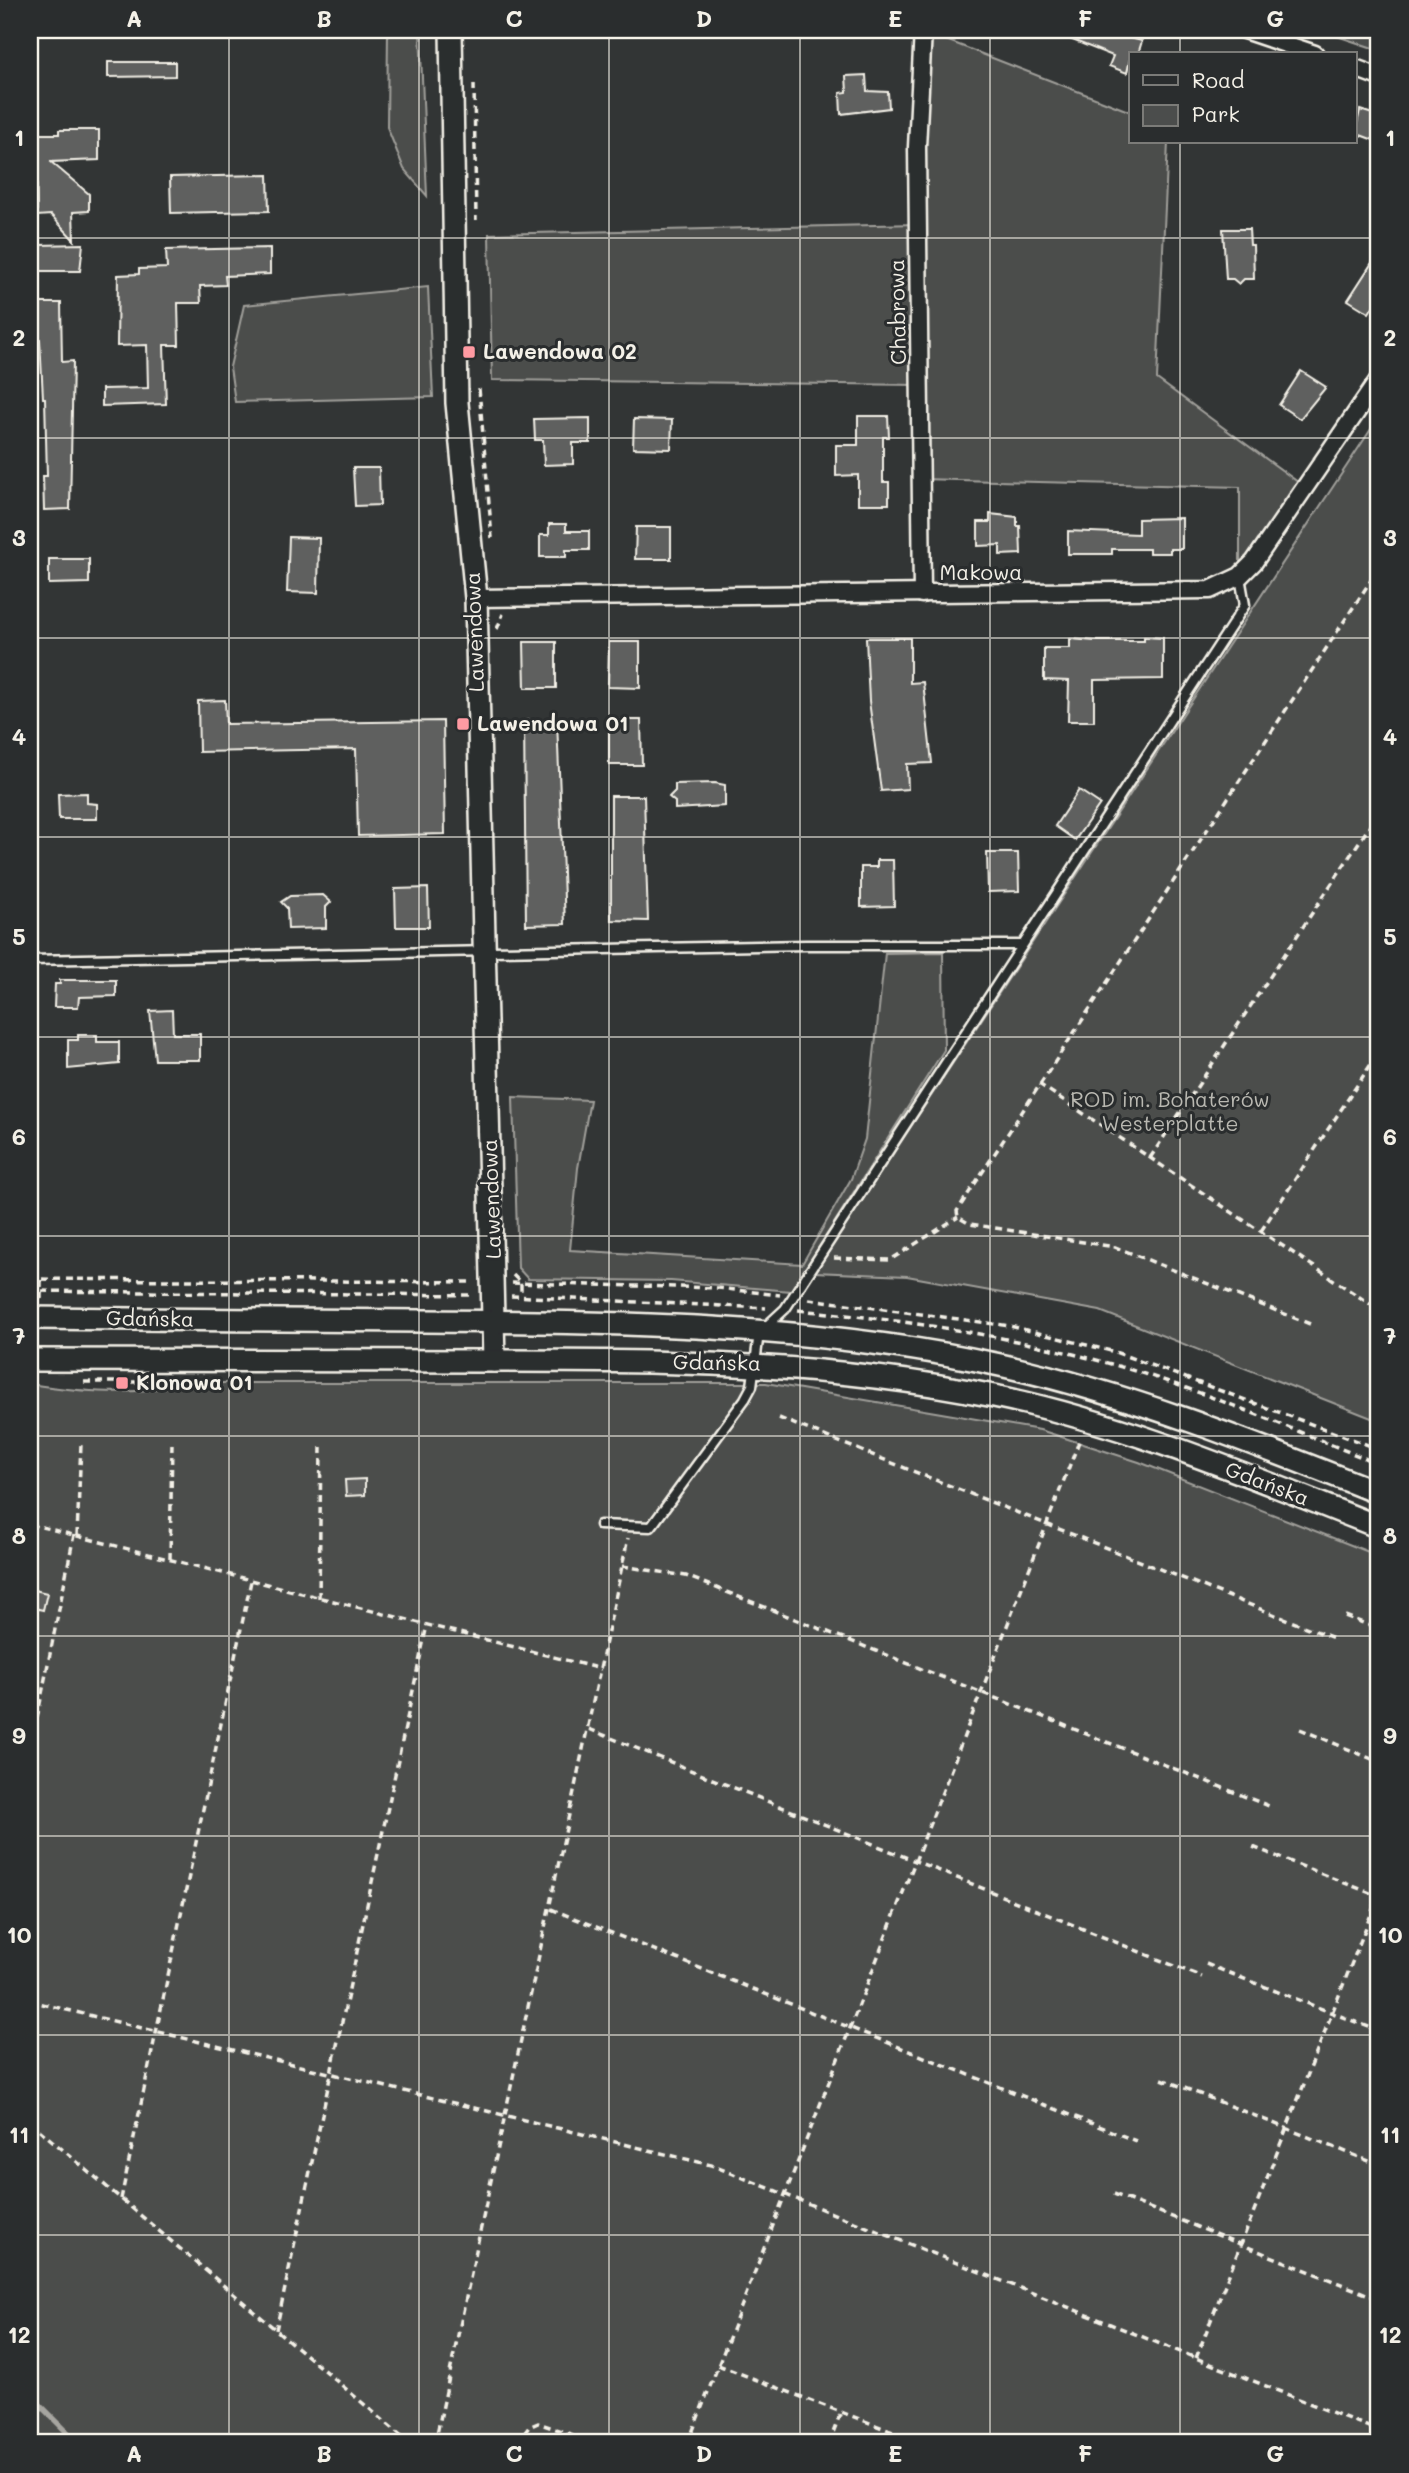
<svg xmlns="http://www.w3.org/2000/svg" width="1409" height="2473" font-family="Mali,sans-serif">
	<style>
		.green { fill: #4b4d4c; stroke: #a09f9a; stroke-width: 2 }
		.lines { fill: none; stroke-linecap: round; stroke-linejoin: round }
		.stream { stroke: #a6a5a0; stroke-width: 6 }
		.building { fill: #5f605f; stroke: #f4f1e8; stroke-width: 2 }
		.lane-casing { stroke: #f4f1e8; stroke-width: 13 }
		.street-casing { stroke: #f4f1e8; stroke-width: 21 }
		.secondary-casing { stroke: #f4f1e8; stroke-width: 26 }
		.path { stroke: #f4f1e8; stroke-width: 3.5; stroke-dasharray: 7 5; stroke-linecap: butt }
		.lane { stroke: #2a2d2e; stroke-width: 8 }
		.street { stroke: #2a2d2e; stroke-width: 16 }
		.secondary { stroke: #2a2d2e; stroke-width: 21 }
		.grid { fill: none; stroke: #f4f1e8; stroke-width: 2; stroke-opacity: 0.55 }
		.poi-dot { fill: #ff9aa2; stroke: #2a2d2e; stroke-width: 2.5 }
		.labels { text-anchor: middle; stroke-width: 6; stroke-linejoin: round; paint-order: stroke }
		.street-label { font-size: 21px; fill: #f4f1e8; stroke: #2a2d2e }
		.poi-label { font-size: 21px; font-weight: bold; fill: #f4f1e8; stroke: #2a2d2e; text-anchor: start }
		.park-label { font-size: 21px; fill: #b9b8b1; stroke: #2a2d2e }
		.neatline { fill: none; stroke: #f4f1e8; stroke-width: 2.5 }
		.grid-label { font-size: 23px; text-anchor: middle; font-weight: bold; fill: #f4f1e8 }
	</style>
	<rect width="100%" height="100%" fill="#323535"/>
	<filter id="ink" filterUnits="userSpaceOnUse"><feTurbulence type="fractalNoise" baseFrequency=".0143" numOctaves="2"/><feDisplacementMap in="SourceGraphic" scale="14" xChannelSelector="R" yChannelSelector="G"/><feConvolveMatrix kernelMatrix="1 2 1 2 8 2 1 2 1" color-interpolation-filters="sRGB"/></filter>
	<g filter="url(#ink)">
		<g class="green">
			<polygon points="388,30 420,30 427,196 404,169 387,127"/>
			<polygon points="1319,30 1379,30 1379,50"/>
			<polygon points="923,31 1131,112 1131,142 1168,142 1157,379 1306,488 1240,576 1240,487 920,479 919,385 492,380 489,234 918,224"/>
			<polygon points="428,287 433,397 235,402 230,367 244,305"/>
			<polygon points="1379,417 1379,1421 1100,1311 907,1276 815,1272"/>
			<polygon points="943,952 944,1050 791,1291 671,1281 528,1279 518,1268 513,1097 590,1100 578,1168 570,1250 802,1264 851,1179 865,1139 885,953"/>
			<path d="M184 1383H766L1040 1430 1139 1462 1379 1556V2443H30V1384C82 1392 133 1397 184 1383Z"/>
		</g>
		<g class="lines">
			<polyline class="stream" points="30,2395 78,2443"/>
		</g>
		<g class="building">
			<polygon points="1047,30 1133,30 1130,38 1142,41 1138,54 1131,54 1127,73 1109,66 1113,56"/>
			<polygon points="108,62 175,62 175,76 108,77"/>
			<polygon points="866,75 867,91 888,92 889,108 841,114 840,93 847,92 846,76"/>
			<polygon points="1360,110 1379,116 1379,142 1355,133"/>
			<polygon points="59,130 99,130 99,160 51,162 89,194 89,211 73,212 74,240 51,215 37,216 36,134 59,134"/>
			<polygon points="268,175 269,211 171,213 170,177"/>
			<polygon points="1223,229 1249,229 1250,245 1253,245 1254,279 1244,279 1239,284 1233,279 1226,279"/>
			<polygon points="83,244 80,271 39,271 38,245"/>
			<polygon points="270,248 270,274 225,276 226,285 200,286 201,303 178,303 179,345 164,345 166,404 102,406 102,389 148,388 147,345 117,346 118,275 139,274 139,269 167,268 166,250"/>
			<polygon points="1379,252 1379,297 1369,313 1348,300"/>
			<polygon points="30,303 61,303 62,362 73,361 70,509 44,510 43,476 47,476 45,398 43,398 40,339 30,340"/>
			<polygon points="1301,371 1326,387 1300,419 1279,405"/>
			<polygon points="858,416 888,416 889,437 883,437 883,482 889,482 889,504 858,504 858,475 836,476 836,445 858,445"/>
			<polygon points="590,418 590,443 573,443 573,464 544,465 543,440 535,440 534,419"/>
			<polygon points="634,419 672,420 671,449 633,448"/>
			<polygon points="353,468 379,468 380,505 355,506"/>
			<polygon points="990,514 1017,517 1017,526 1020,526 1021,554 1000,555 1000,545 978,546 978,522 990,522"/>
			<polygon points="1182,518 1182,549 1170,549 1170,553 1149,553 1149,549 1112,549 1112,554 1068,554 1068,531 1138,534 1138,519"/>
			<polygon points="549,524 566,524 566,531 589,531 589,550 566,550 566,557 540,557 540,535 549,535"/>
			<polygon points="636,527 671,527 671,559 635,559"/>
			<polygon points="289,537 319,538 318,593 287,592"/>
			<polygon points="49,559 89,559 89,583 49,584"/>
			<polygon points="1144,637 1163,638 1163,679 1094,680 1094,721 1068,721 1069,681 1044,680 1044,648 1070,648 1070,639 1095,641 1144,641"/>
			<polygon points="866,638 910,638 910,683 923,682 932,763 907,764 908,789 881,791 869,701"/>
			<polygon points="524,642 556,642 556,688 525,688"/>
			<polygon points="609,642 640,642 640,688 608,687"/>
			<polygon points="225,700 226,724 443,721 445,834 358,836 356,749 199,752 198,701"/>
			<polygon points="524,720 557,720 565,924 526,925"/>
			<polygon points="609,720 641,720 642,765 609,765"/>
			<polygon points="715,783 725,785 725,806 675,809 675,802 669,797 675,791 675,784"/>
			<polygon points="1079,790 1100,804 1075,840 1055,826"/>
			<polygon points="87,793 87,803 97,804 97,819 59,819 58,794"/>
			<polygon points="611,796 644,796 648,921 611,920"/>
			<polygon points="987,853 1018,853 1019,891 988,892"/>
			<polygon points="877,860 893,860 894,906 861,907 861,867 877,867"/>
			<polygon points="428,888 429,927 396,927 395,889"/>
			<polygon points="323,895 331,902 326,907 326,928 288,929 287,908 281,902 290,896"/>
			<polygon points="60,980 116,980 116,996 79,997 78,1007 54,1007 55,984 60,984"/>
			<polygon points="172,1010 173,1034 200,1034 200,1060 155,1060 150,1011"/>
			<polygon points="78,1035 97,1035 97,1042 119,1042 119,1064 68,1069 68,1040 78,1040"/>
			<polygon points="365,1479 365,1495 346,1496 345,1480"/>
			<polygon points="30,1589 47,1593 43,1610 30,1607"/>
		</g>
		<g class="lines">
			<g class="lane-casing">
				<g id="lane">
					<polyline points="30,960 806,945 1021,945"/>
					<polyline points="600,1525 651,1527 745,1399 752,1386 759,1333 785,1309 1245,605 1240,577"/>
				</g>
			</g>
			<g class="street-casing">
				<g id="street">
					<polyline points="1244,30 1315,54"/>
					<polyline points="1355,68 1379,77"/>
					<polyline points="922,594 917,147 923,30"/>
					<polyline points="476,598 1210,590 1240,576 1254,562 1379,379"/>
				</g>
			</g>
			<g class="secondary-casing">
				<g id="secondary">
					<polyline points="451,30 457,403 476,598 494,1361"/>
					<path d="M30 1318C161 1319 292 1321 423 1321 615 1322 812 1324 1000 1365 1131 1394 1255 1444 1379 1493"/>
					<path d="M30 1360C182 1360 334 1360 485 1361 660 1361 822 1361 994 1396 1126 1423 1254 1478 1379 1527"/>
				</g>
			</g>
			<g class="path">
				<polyline points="474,84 476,220"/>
				<polyline points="479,389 492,538"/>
				<polyline points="497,629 503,614"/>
				<polyline points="1039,1084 1379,1310"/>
				<polyline points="1150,1158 1379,812"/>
				<polyline points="1261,1231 1379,1052"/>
				<polyline points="834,1258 890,1260 958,1217"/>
				<polyline points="513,1275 521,1283 521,1295"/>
				<polyline points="30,1279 473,1282"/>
				<polyline points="512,1283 718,1288 780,1295"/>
				<polyline points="30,1291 472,1295"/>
				<polyline points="511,1296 766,1308"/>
				<polyline points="41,1299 41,1279"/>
				<polyline points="809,1299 1010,1326 1115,1352 1379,1449"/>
				<polyline points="1371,1305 1379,1292"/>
				<path d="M798 1310C904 1320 1008 1335 1111 1364 1203 1390 1291 1429 1379 1464"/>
				<polyline points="1310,1324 1115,1247 970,1224 958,1217 957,1211 1379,568"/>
				<polyline points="84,1382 153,1382"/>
				<polyline points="779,1418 1336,1639"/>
				<polyline points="30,1524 601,1669"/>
				<polyline points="77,1536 81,1444"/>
				<polyline points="170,1559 172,1442"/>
				<polyline points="622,1566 686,1576 1269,1806"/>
				<polyline points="319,1598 321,1446"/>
				<polyline points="1345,1616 1379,1629"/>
				<polyline points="589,1729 1202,1977"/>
				<polyline points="1300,1729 1379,1762"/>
				<polyline points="30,1753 74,1535"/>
				<polyline points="1253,1847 1378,1896"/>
				<polyline points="551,1909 1136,2141"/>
				<polyline points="1206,1964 1379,2031"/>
				<polyline points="30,2001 711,2165 1379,2431"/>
				<polyline points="1162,2079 1379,2165"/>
				<polyline points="30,2122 410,2443"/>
				<polyline points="1114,2194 1379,2299"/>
				<polyline points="121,2199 251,1581"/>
				<polyline points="276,2330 427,1625"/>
				<polyline points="1196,2358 1379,1894"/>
				<polyline points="718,2365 922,2443"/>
				<polyline points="435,2443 628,1538"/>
				<polyline points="517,2443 529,2427 538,2423 597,2443"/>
				<polyline points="688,2443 1080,1439"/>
				<polyline points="829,2443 841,2412"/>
			</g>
			<use href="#lane" class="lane"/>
			<use href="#street" class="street"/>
			<use href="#secondary" class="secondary"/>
		</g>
	</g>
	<path class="grid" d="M229 30V2443M419 30V2443M609 30V2443M800 30V2443M990 30V2443M1180 30V54M1180 142V2443M30 238H1379M30 438H1379M30 638H1379M30 837H1379M30 1037H1379M30 1236H1379M30 1436H1379M30 1636H1379M30 1836H1379M30 2035H1379M30 2235H1379"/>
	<g class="poi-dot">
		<rect x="462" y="345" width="14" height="14" rx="3.5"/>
		<rect x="456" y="717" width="14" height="14" rx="3.5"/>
		<rect x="115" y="1376" width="14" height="14" rx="3.5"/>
	</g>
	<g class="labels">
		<g class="street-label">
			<text transform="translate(898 312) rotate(-91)" y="7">Chabrowa</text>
			<text x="981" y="580">Makowa</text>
			<text transform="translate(475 632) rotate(-92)" y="7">Lawendowa</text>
			<text transform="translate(492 1199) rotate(-92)" y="7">Lawendowa</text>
			<text transform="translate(150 1319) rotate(1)" y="7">Gdańska</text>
			<text transform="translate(717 1363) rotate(1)" y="7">Gdańska</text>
			<text transform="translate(1267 1484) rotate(21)" y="7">Gdańska</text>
		</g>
		<g class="poi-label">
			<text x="483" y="359">Lawendowa 02</text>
			<text x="477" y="731">Lawendowa 01</text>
			<text x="136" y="1390">Klonowa 01</text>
		</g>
		<g class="park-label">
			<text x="1170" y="1107">ROD im. Bohaterów<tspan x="1170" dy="24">Westerplatte</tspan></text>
		</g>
	</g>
	<rect width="1409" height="2473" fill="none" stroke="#2a2d2e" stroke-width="77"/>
	<rect x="1129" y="52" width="228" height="91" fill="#2a2d2e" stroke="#7b7b78" stroke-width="2"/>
	<rect x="1143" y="75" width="35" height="10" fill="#2a2d2e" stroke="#7b7b78" stroke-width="2"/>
	<text x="1192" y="88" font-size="21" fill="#f4f1e8">Road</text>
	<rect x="1143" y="105" width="35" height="21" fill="#4b4d4c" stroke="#7b7b78" stroke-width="2"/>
	<text x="1192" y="122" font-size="21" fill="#f4f1e8">Park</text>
	<rect x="38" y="38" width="1332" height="2396" class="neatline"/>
	<g class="grid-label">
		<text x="134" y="27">A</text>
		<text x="324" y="27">B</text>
		<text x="514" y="27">C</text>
		<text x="704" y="27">D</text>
		<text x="895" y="27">E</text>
		<text x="1085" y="27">F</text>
		<text x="1275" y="27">G</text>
		<text x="19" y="146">1</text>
		<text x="1390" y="146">1</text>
		<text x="19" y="346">2</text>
		<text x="1390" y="346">2</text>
		<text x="19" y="546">3</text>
		<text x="1390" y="546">3</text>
		<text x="19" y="745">4</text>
		<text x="1390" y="745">4</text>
		<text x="19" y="945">5</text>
		<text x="1390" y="945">5</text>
		<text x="19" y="1145">6</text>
		<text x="1390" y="1145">6</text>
		<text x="19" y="1344">7</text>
		<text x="1390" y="1344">7</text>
		<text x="19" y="1544">8</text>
		<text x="1390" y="1544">8</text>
		<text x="19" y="1744">9</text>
		<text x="1390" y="1744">9</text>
		<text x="19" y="1943">10</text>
		<text x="1390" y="1943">10</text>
		<text x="19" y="2143">11</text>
		<text x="1390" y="2143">11</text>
		<text x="19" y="2343">12</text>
		<text x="1390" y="2343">12</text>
		<text x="134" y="2462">A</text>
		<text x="324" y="2462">B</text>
		<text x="514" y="2462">C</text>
		<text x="704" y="2462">D</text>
		<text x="895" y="2462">E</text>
		<text x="1085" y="2462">F</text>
		<text x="1275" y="2462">G</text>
	</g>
</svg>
